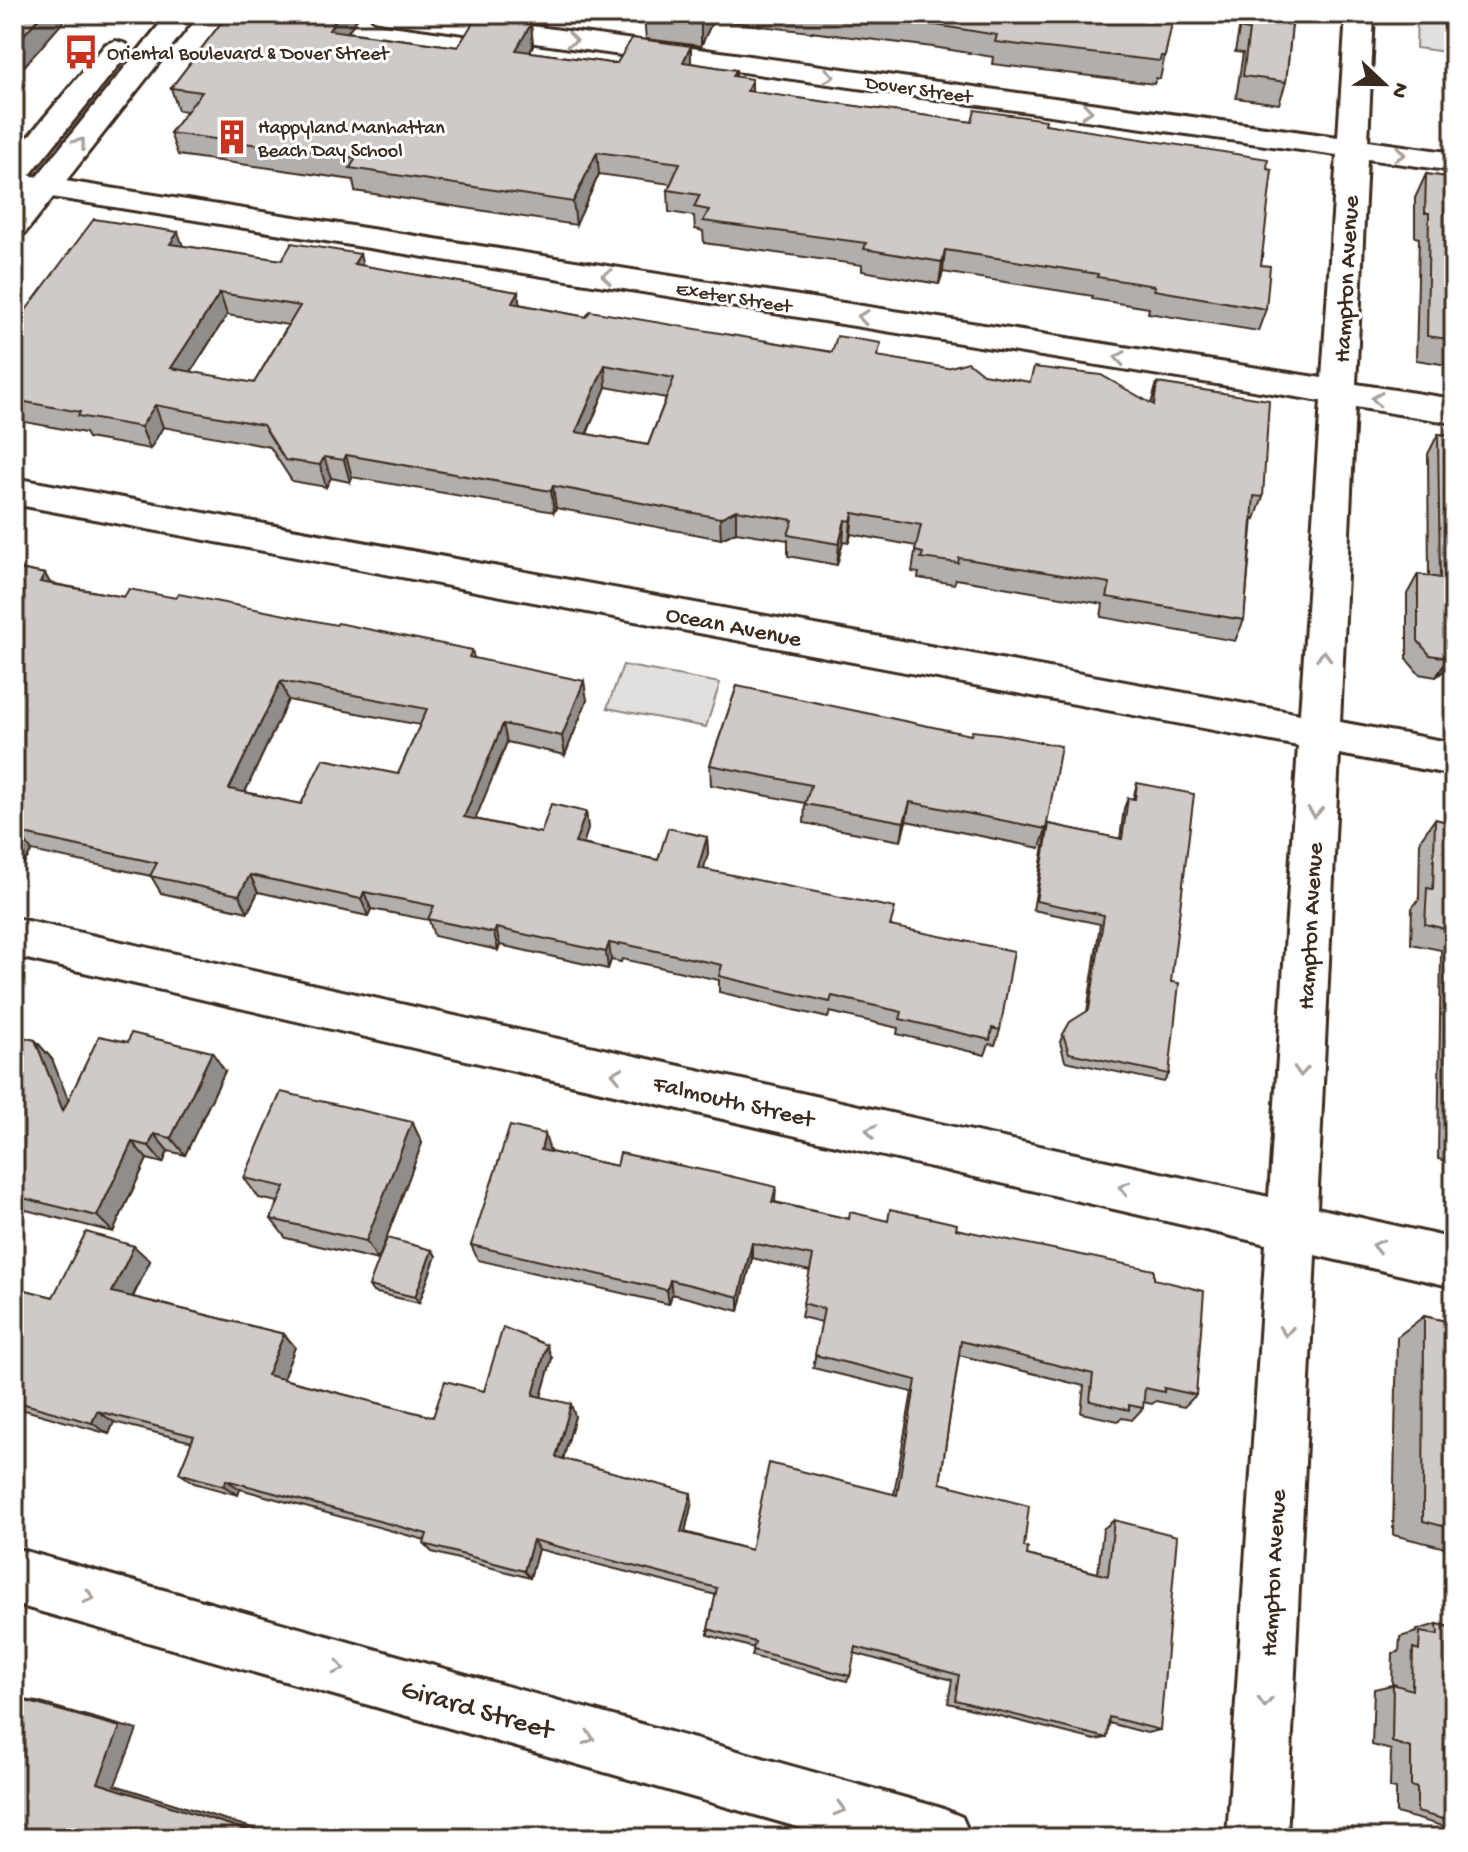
<svg xmlns="http://www.w3.org/2000/svg" width="1468" height="1852" font-family="'Gochi Hand',sans-serif">
	<style>
		.green { fill: #e2e0de; stroke: #8e857e; stroke-width: 2 }
		.lines { fill: none; stroke-linecap: round; stroke-linejoin: round }
		.street-casing { stroke: #3b2a1e; stroke-width: 6 }
		.secondary-casing { stroke: #3b2a1e; stroke-width: 6 }
		.street { fill: #fff; fill-rule: evenodd }
		.secondary { fill: #fff; fill-rule: evenodd }
		.wall { fill: #b2aeab; stroke: #3b2a1e; stroke-width: 2; fill-rule: evenodd }
		.shaded-wall { fill: #918d8b; stroke: #3b2a1e; stroke-width: 2 }
		.building { fill: #cfcac7; stroke: #3b2a1e; stroke-width: 2; fill-rule: evenodd }
		.oneway { stroke: #a79f9a }
		.labels { text-anchor: middle; stroke-width: 6; stroke-linejoin: round; paint-order: stroke }
		.far-poi-label { font-size: 20px; fill: #3b2a1e; stroke: #fff; text-anchor: start }
		.far-street-label { font-size: 20px; fill: #3b2a1e; stroke: #fff }
		.street-label { font-size: 24px; fill: #3b2a1e; stroke: #fff }
		.near-street-label { font-size: 28px; fill: #3b2a1e; stroke: #fff }
	</style>
	<rect width="100%" height="100%" fill="#fff"/>
	<filter id="ink" filterUnits="userSpaceOnUse"><feTurbulence type="fractalNoise" baseFrequency=".0125" numOctaves="2"/><feDisplacementMap in="SourceGraphic" scale="16" xChannelSelector="R" yChannelSelector="G"/><feConvolveMatrix kernelMatrix="1 2 1 2 8 2 1 2 1" color-interpolation-filters="sRGB"/></filter>
	<g filter="url(#ink)">
		<g class="green">
			<polygon points="1417,14 1454,14 1454,53 1416,48"/>
			<polygon points="623,665 720,683 706,727 607,708"/>
		</g>
		<g class="lines">
			<g class="street-casing">
				<g id="street">
					<polygon points="370,14 445,14 1338,137 1346,14 1374,14 1368,141 1454,153 1454,171 1367,159 1356,384 1454,399 1454,423 1355,407 1340,722 1454,743 1454,775 1339,754 1317,1208 1454,1239 1454,1287 1315,1255 1287,1838 1227,1838 1266,1244 14,956 14,918 1269,1197 1298,746 14,504 14,478 1300,714 1321,401 14,191 14,173 1322,378 1337,155 384,22 374,20"/>
					<polygon points="14,1548 941,1808 962,1817 971,1838 836,1838 14,1604"/>
				</g>
			</g>
			<g class="secondary-casing">
				<g id="secondary">
					<polygon points="168,14 197,14 25,233 14,236 14,205"/>
					<polygon points="116,41 126,44 130,50 126,56 25,181 14,183 14,154 106,44"/>
				</g>
			</g>
			<use href="#street" class="street"/>
			<use href="#secondary" class="secondary"/>
		</g>
		<g class="wall">
			<polygon points="228,14 360,14 348,32 458,47 531,24 533,46 530,52 610,63 617,63 691,46 691,63 736,70 736,77 752,92 972,122 1045,124 1267,169 1261,265 1266,309 1258,331 1148,313 1149,308 1092,299 1093,296 943,272 939,284 862,271 862,265 704,243 703,231 695,229 694,216 669,212 668,190 671,184 599,174 576,225 355,191 353,180 178,155 170,133 187,111 178,110 171,88"/>
			<polygon points="492,14 551,14 545,25 493,18"/>
			<polygon points="634,14 1293,14 1286,82 1279,104 1236,98 1243,53 1235,52 1240,25 1173,16 1160,79 1156,78 1154,84 992,64 993,57 933,47 713,20 701,46 646,39 644,17 635,16"/>
			<polygon points="1426,174 1454,178 1454,366 1416,360 1419,238 1415,237 1415,198"/>
			<path d="M183 246 282 260 360 254 362 266 518 292 519 304 586 317 832 352 880 357 1151 404 1157 383 1263 497 1255 519 1253 518 1244 620 1235 641 1101 617 1103 604 962 580 956 579 954 584 918 578 919 573 912 572 916 546 851 534 849 542 843 541 837 565 788 556V540L736 532 721 539 556 508 554 512 352 477 350 482 331 478 326 487 292 481 270 447 163 427 150 449 88 438 85 433 14 420V312L23 314ZM227 315 288 325 254 383 191 372ZM606 387 666 398 648 445 587 434Z"/>
			<polygon points="1438,434 1454,436 1454,669 1447,668 1436,677 1419,674 1407,660 1407,594 1418,574 1429,576 1428,454"/>
			<path d="M14 568 45 574 50 583 124 597 176 598 472 650 474 658 587 700 565 755 507 742 475 819 541 833 586 812 588 829 583 844 658 860 707 837 708 854 703 869 892 926 1000 1030 995 1045 989 1044 985 1055 897 1034 898 1028 830 1012 828 1018 719 992V980L622 959 621 962 611 960 608 969 500 945 498 950 434 936 429 920 371 909 368 916 258 892 248 912 161 893 151 876 32 851 24 863 14 861ZM288 700 420 725 398 774 301 804 245 792Z"/>
			<polygon points="737,686 1046,829 1040,848 906,821 901,841 804,823 805,803 711,785 710,765"/>
			<polygon points="1137,783 1171,982 1169,1074 1164,1082 1065,1061 1060,1042 1063,1034 1087,1012 1100,924 1033,910 1046,834 1049,824 1120,839 1124,808 1128,798 1133,799"/>
			<polygon points="1435,819 1454,824 1454,1163 1438,1159 1441,950 1411,944 1412,908 1419,899 1420,840"/>
			<polygon points="14,1035 35,1040 52,1059 68,1101 225,1071 185,1155 168,1151 163,1163 147,1159 113,1232 14,1207"/>
			<polygon points="412,1122 422,1143 378,1260 286,1238 271,1219 278,1202 259,1198 244,1178"/>
			<polygon points="550,1151 550,1152 617,1166 776,1187 775,1202 849,1219 887,1221 956,1229 1154,1279 1196,1395 1184,1407 1156,1401 1152,1404 1143,1402 1143,1408 1132,1420 1122,1418 1118,1421 1081,1413 1084,1386 959,1355 940,1483 1024,1547 1027,1555 1098,1573 1103,1529 1114,1520 1160,1730 1147,1733 1109,1723 1107,1738 1095,1740 948,1703 952,1680 854,1653 850,1676 847,1681 752,1656 754,1648 708,1635 708,1629 716,1595 538,1549 530,1578 432,1552 424,1544 425,1540 240,1489 238,1495 194,1483 179,1473 192,1442 114,1422 109,1434 14,1407 14,1287 53,1297 150,1261 133,1297 284,1334 295,1347 283,1379 433,1417 552,1358 541,1397 575,1416 563,1459 692,1502 685,1532 751,1550 894,1494 912,1392 813,1368 822,1322 801,1317 810,1271 752,1258 739,1311 672,1294 669,1304 478,1260 471,1245"/>
			<polygon points="432,1250 436,1256 419,1303 373,1292 369,1286"/>
			<polygon points="1424,1316 1454,1323 1454,1550 1393,1535 1397,1337"/>
			<polygon points="1437,1624 1454,1628 1454,1829 1396,1813 1396,1789 1390,1788 1391,1750 1372,1745 1374,1689 1392,1685 1393,1653 1399,1652 1400,1637 1417,1632 1417,1630"/>
		</g>
		<g class="shaded-wall">
			<polygon points="42,14 70,14 14,78 14,46"/>
			<polygon points="340,14 360,14 334,52 329,30"/>
			<polygon points="544,14 551,14 545,25"/>
			<polygon points="706,14 713,14 713,20 701,46 701,24"/>
			<polygon points="531,24 533,46 519,72 516,50"/>
			<polygon points="691,46 691,68 683,62"/>
			<polygon points="752,79 752,101 747,91"/>
			<polygon points="597,152 599,174 576,225 573,202"/>
			<polygon points="178,232 186,254 170,244"/>
			<polygon points="945,250 943,272 939,284 942,262"/>
			<polygon points="360,254 365,277 354,264"/>
			<polygon points="518,292 521,314 512,303"/>
			<polygon points="220,293 227,315 179,390 171,368"/>
			<polygon points="605,365 606,387 578,454 576,432"/>
			<polygon points="155,405 163,427 150,449 141,427"/>
			<polygon points="346,455 352,477 350,482 344,460"/>
			<polygon points="324,457 331,478 326,487 320,465"/>
			<polygon points="553,486 556,508 554,512 551,491"/>
			<polygon points="736,510 736,532 721,539 720,518"/>
			<polygon points="853,513 851,534 849,542 851,521"/>
			<polygon points="845,520 843,541 837,565 839,544"/>
			<polygon points="45,574 56,594 40,582"/>
			<polygon points="1454,653 1454,657 1447,668 1436,677 1448,658"/>
			<polygon points="281,681 288,700 238,807 229,789"/>
			<polygon points="584,681 587,700 565,755 562,736"/>
			<polygon points="503,724 507,742 469,835 464,817"/>
			<polygon points="910,802 906,821 901,841 904,822"/>
			<polygon points="586,812 588,829 578,860 575,843"/>
			<polygon points="19,833 32,851 24,863 14,849 14,841"/>
			<polygon points="707,837 708,854 699,885 698,868"/>
			<polygon points="250,875 258,892 248,912 239,895"/>
			<polygon points="364,892 371,909 368,916 361,899"/>
			<polygon points="496,928 500,945 498,950 494,933"/>
			<polygon points="609,943 611,960 608,969 606,952"/>
			<polygon points="35,1040 52,1059 80,1129 63,1111"/>
			<polygon points="212,1052 225,1071 185,1155 171,1138"/>
			<polygon points="412,1122 422,1143 378,1260 366,1241"/>
			<polygon points="154,1134 168,1151 163,1163 149,1146"/>
			<polygon points="545,1134 550,1151 546,1167 541,1150"/>
			<polygon points="132,1142 147,1159 113,1232 97,1216"/>
			<polygon points="752,1243 752,1258 739,1311 739,1297"/>
			<polygon points="134,1246 150,1261 128,1306 112,1292"/>
			<polygon points="432,1250 436,1256 419,1303 415,1297"/>
			<polygon points="670,1280 672,1294 669,1304 667,1290"/>
			<polygon points="284,1334 295,1347 280,1387 267,1375"/>
			<polygon points="547,1345 552,1358 538,1407 533,1395"/>
			<polygon points="571,1404 575,1416 561,1467 556,1457"/>
			<polygon points="97,1411 114,1422 109,1434 92,1423"/>
			<polygon points="226,1480 240,1489 238,1495 224,1486"/>
			<polygon points="691,1493 692,1502 683,1540 681,1532"/>
			<polygon points="533,1540 538,1549 530,1578 524,1571"/>
			<polygon points="18,1699 37,1702 137,1730 115,1785 265,1832 263,1838 250,1838 98,1783"/>
		</g>
		<g class="building">
			<polygon points="14,14 42,14 14,46"/>
			<polygon points="228,14 340,14 329,30 458,47 477,16 531,24 516,50 610,63 617,63 632,38 691,46 683,62 736,70 733,76 752,79 747,91 972,122 975,110 1046,120 1045,124 1268,159 1267,169 1272,170 1261,265 1270,266 1266,309 1154,290 1155,286 1097,277 1098,274 945,250 942,262 864,249 866,243 703,221 709,210 694,207 700,195 668,190 680,163 597,152 573,202 350,168 356,158 170,133 202,92 171,88"/>
			<polygon points="646,14 706,14 701,24 644,16"/>
			<polygon points="843,14 1174,14 1165,56 1161,56 1160,61 995,42 997,35 936,25"/>
			<polygon points="1244,14 1293,14 1286,82 1243,76 1249,30 1242,29"/>
			<polygon points="1426,174 1454,178 1454,340 1427,336 1429,213 1425,213"/>
			<path d="M94 219 178 232 170 244 282 260 292 243 360 254 354 264 518 292 512 303 586 317 590 311 832 352 837 336 881 343 877 356 947 368 968 362 983 374 1030 382 1034 367 1101 375 1154 405 1157 383 1269 400 1263 497 1254 496 1244 620 1107 597 1110 583 966 559 959 558 958 563 921 558 923 553 915 551 921 525 853 513 851 521 845 520 839 544 788 535 793 520 736 510 720 518 553 486 551 491 346 455 344 460 324 457 320 465 285 460 263 425 155 405 141 427 78 416 80 412 14 400V312L23 314ZM220 293 300 306 254 383 171 368ZM605 365 674 378 648 445 576 432Z"/>
			<polygon points="1438,434 1454,436 1454,653 1448,658 1430,655 1418,641 1418,574 1440,578"/>
			<path d="M14 568 45 574 40 582 124 597 129 589 176 598 179 594 336 625 338 623 472 650 469 657 584 681 562 736 503 724 464 817 541 833 551 804 586 812 575 843 658 860 668 828 707 837 698 868 895 908 890 926 1014 951 1000 1030 992 1028 990 1040 900 1019 902 1012 832 996 830 1002 719 976 722 965 619 943V945L609 943 606 952 496 928 494 933 428 919 434 906 364 892 361 899 250 875 239 895 150 876 157 863 19 833 14 841ZM281 681 427 709 398 774 323 759 301 804 229 789Z"/>
			<polygon points="737,686 971,735 972,731 999,734 1061,746 1046,829 910,802 904,822 805,804 811,785 710,765"/>
			<polygon points="1137,783 1194,794 1171,982 1179,983 1169,1074 1069,1053 1063,1034 1070,1022 1089,1010 1104,915 1036,901 1049,824 1122,839 1128,798 1135,799"/>
			<polygon points="1435,819 1454,824 1454,931 1425,924 1427,888 1433,889"/>
			<polygon points="131,1033 212,1052 171,1138 154,1134 149,1146 132,1142 97,1216 14,1196 14,1035 35,1040 63,1111 99,1036 128,1042"/>
			<polygon points="281,1092 412,1122 366,1241 271,1219 285,1187 244,1178"/>
			<polygon points="510,1126 545,1134 541,1150 617,1166 620,1153 721,1174 776,1187 772,1202 849,1219 850,1212 888,1221 890,1209 957,1224 956,1229 1154,1270 1154,1279 1204,1291 1196,1395 1164,1388 1164,1392 1145,1388 1143,1408 1129,1405 1129,1410 1090,1401 1093,1374 961,1341 940,1483 1029,1506 1024,1547 1028,1548 1027,1555 1108,1576 1114,1520 1177,1536 1160,1730 1109,1717 1107,1738 955,1700 959,1675 856,1647 850,1676 753,1650 755,1642 708,1629 717,1588 533,1540 524,1571 424,1544 427,1534 226,1480 224,1486 179,1473 194,1436 97,1411 92,1423 14,1401 14,1287 53,1297 86,1232 134,1246 112,1292 284,1334 267,1375 433,1417 445,1381 484,1391 503,1327 547,1345 533,1395 571,1404 556,1457 691,1493 681,1532 751,1550 769,1463 897,1495 916,1380 815,1355 824,1309 803,1303 813,1256 752,1243 739,1297 670,1280 667,1290 471,1245"/>
			<polygon points="387,1238 432,1250 415,1297 369,1286"/>
			<polygon points="1424,1316 1454,1323 1454,1529 1423,1521"/>
			<polygon points="1437,1624 1454,1628 1454,1822 1417,1812 1417,1788 1411,1786 1411,1748 1392,1742 1393,1684 1412,1690 1413,1648 1419,1650 1420,1632 1438,1635"/>
			<polygon points="18,1699 120,1727 98,1783 252,1832 250,1838 14,1838 14,1707"/>
		</g>
		<defs><path id="oneway-chevron" d="M-2-3.5L2.5 0L-2 3.5" fill="none" stroke-width="1.6" stroke-linecap="round" stroke-linejoin="round" transform="scale(2)"/></defs>
		<g class="oneway">
			<use href="#oneway-chevron" transform="translate(572 40) rotate(8)"/>
			<use href="#oneway-chevron" transform="translate(829 76) rotate(8)"/>
			<use href="#oneway-chevron" transform="translate(1087 111) rotate(8)"/>
			<use href="#oneway-chevron" transform="translate(80 143) rotate(-51)"/>
			<use href="#oneway-chevron" transform="translate(1400 154) rotate(8)"/>
			<use href="#oneway-chevron" transform="translate(607 276) rotate(-171)"/>
			<use href="#oneway-chevron" transform="translate(863 317) rotate(-171)"/>
			<use href="#oneway-chevron" transform="translate(1120 358) rotate(-171)"/>
			<use href="#oneway-chevron" transform="translate(1377 399) rotate(-171)"/>
			<use href="#oneway-chevron" transform="translate(1324 656) rotate(-87)"/>
			<use href="#oneway-chevron" transform="translate(1315 812) rotate(93)"/>
			<use href="#oneway-chevron" transform="translate(1301 1071) rotate(93)"/>
			<use href="#oneway-chevron" transform="translate(617 1074) rotate(-167)"/>
			<use href="#oneway-chevron" transform="translate(871 1131) rotate(-167)"/>
			<use href="#oneway-chevron" transform="translate(1124 1188) rotate(-167)"/>
			<use href="#oneway-chevron" transform="translate(1378 1246) rotate(-167)"/>
			<use href="#oneway-chevron" transform="translate(1286 1331) rotate(93)"/>
			<use href="#oneway-chevron" transform="translate(89 1597) rotate(16)"/>
			<use href="#oneway-chevron" transform="translate(339 1668) rotate(16)"/>
			<use href="#oneway-chevron" transform="translate(1265 1702) rotate(93)"/>
			<use href="#oneway-chevron" transform="translate(589 1738) rotate(16)"/>
			<use href="#oneway-chevron" transform="translate(840 1809) rotate(16)"/>
		</g>
	</g>
	<defs>
		<g id="bus-bare" transform="scale(2.76)"><path d="M-5-6H5V4H4V6H2V4H-2V6H-4V4H-5ZM-3.5-4V0h7V-4ZM-3.5 1.2v1.5H-2V1.2ZM2 1.2v1.5H3.5V1.2Z" fill="#c8321e" stroke="#fff" stroke-width="2.5" paint-order="stroke"/></g>
		<g id="building-bare" transform="scale(2.76)"><path d="M-4-6H4V6H1V3H-1V6H-4ZM-2.5-4.3h1.7v1.8h-1.7ZM.8-4.3h1.7v1.8H.8ZM-2.5-1h1.7V.8h-1.7ZM.8-1h1.7V.8H.8Z" fill="#c8321e" stroke="#fff" stroke-width="2.5" paint-order="stroke"/></g>
	</defs>
	<g fill-rule="evenodd">
		<use href="#bus-bare" x="81" y="52"/>
		<use href="#building-bare" x="232" y="137"/>
	</g>
	<g class="labels">
		<g class="far-poi-label">
			<text x="107" y="59">Oriental Boulevard &amp; Dover Street</text>
			<text x="258" y="133">Happyland Manhattan<tspan x="258" dy="23">Beach Day School</tspan></text>
		</g>
		<g class="far-street-label">
			<text transform="translate(919 88) rotate(8)" y="7">Dover Street</text>
			<text transform="translate(734 296) rotate(9)" y="7">Exeter Street</text>
		</g>
		<g class="street-label">
			<text transform="translate(1345 279) rotate(-87)" y="8">Hampton Avenue</text>
			<text transform="translate(734 625) rotate(11)" y="8">Ocean Avenue</text>
			<text transform="translate(1309 926) rotate(-87)" y="8">Hampton Avenue</text>
			<text transform="translate(734 1100) rotate(13)" y="8">Falmouth Street</text>
			<text transform="translate(1272 1573) rotate(-87)" y="8">Hampton Avenue</text>
		</g>
		<g class="near-street-label">
			<text transform="translate(478 1707) rotate(16)" y="10">Girard Street</text>
		</g>
	</g>
	<rect width="1468" height="1852" fill="none" stroke="#fff" stroke-width="48"/>
	<rect x="24" y="24" width="1420" height="1804" fill="none" stroke="#3b2a1e" stroke-width="3" filter="url(#ink)"/>
	<g transform="translate(1384 84) rotate(112)" stroke="#ffffff" stroke-width="6" paint-order="stroke">
	<path d="M0-6L14 30L0 20L-14 30Z" fill="#3b2a1e"/>
	<text y="-12" font-size="22" font-weight="bold" text-anchor="middle" fill="#3b2a1e">N</text>
	</g>
</svg>
